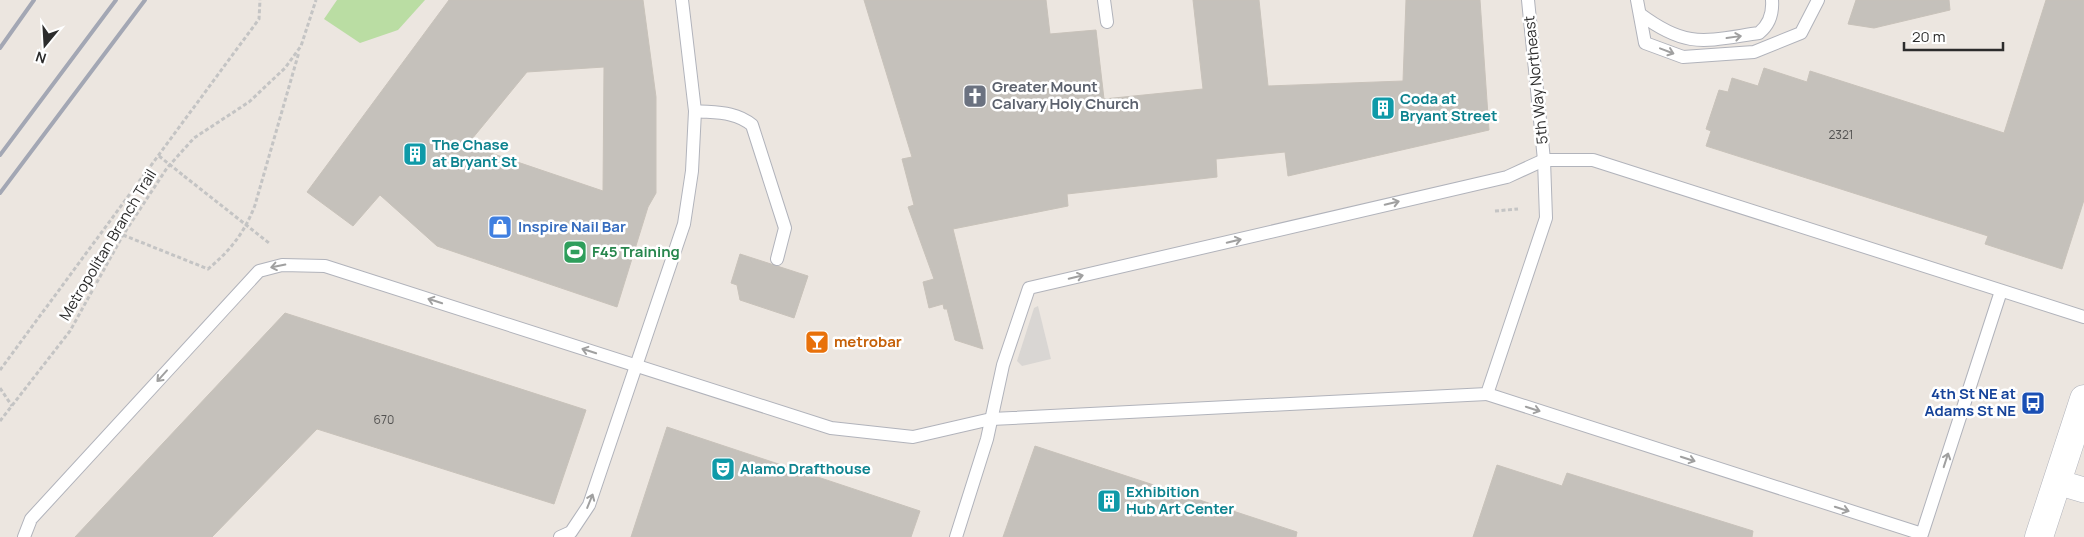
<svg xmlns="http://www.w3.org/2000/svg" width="2084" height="537" font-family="Manrope,sans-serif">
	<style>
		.green { fill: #badda3 }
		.plaza { fill: #d9d6d3 }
		.building { fill: #c5c1bb; stroke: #c8c2ba; fill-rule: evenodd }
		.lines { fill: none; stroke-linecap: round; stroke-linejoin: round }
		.service-casing { stroke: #b1b3bb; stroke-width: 14 }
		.minor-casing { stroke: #b1b3bb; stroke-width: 26 }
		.tertiary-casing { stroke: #b1b3bb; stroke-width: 29 }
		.path { stroke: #c4c4c4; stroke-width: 3; stroke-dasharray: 4 2.5; stroke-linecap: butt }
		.service { stroke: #fff; stroke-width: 12 }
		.minor { stroke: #fff; stroke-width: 25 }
		.tertiary { stroke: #fff; stroke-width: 28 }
		.rail { stroke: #a3a7b4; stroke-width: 4 }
		.path-bridge { stroke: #c4c4c4; stroke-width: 3; stroke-dasharray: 4 2.5; stroke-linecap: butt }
		.oneway { stroke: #a0a0a0 }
		.labels { text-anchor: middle; stroke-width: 5; stroke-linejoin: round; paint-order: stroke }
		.number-label { font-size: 12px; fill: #525150 }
		.street-label { font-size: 15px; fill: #2c2c2c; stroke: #fff }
		.worship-label { font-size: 15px; font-weight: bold; fill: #5b616d; stroke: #fff; text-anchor: start }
		.culture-label { font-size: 15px; font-weight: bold; fill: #0d838f; stroke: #fff; text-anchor: start }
		.shop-label { font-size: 15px; font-weight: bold; fill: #366cbe; stroke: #fff; text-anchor: start }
		.leisure-label { font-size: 15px; font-weight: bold; fill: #27864d; stroke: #fff; text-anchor: start }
		.food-label { font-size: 15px; font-weight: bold; fill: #c56008; stroke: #fff; text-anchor: start }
		.transit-label { font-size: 15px; font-weight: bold; fill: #164399; stroke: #fff; text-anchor: end }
	</style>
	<rect width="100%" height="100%" fill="#ece6e0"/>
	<polygon class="green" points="337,0 425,0 398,30 360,43 324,19"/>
	<polygon class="plaza" points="1038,306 1051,359 1022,366 1017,361 1034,308"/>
	<g class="building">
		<path d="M449 0H643L656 97V193L648 207 617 307 437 246 380 195 353 226 307 192ZM604 67 603 191 467 145 527 72Z"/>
		<polygon points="864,0 1046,0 1050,34 1096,30 1104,99 1203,89 1193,0 1259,0 1268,86 1403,81 1406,0 1480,0 1489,130 1288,176 1285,152 1216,159 1217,177 1067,194 1068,206 953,229 983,349 955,340 947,309 944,309 943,304 929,308 923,282 934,279 908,207 914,205 902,159 912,157"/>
		<polygon points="1856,0 1949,0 1950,10 1874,28 1848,24"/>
		<polygon points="2046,0 2084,0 2084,200 2062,269 1985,244 1988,236 1706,146 1711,131 1706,129 1719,90 1728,92 1732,78 1758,86 1764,68 1807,82 1810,71 2004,133"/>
		<polygon points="740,254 808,276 794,318 740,300 737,285 731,283"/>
		<polygon points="285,313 586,410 554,504 317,429 212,537 75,537"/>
		<polygon points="667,427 920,511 911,537 631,537"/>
		<polygon points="1035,446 1297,532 1296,537 1003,537"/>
		<polygon points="1497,465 1562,486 1567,473 1753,531 1752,537 1473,537"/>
	</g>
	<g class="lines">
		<g class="service-casing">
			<g id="service">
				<polyline points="1104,0 1107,22"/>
				<polyline points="1637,0 1645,43 1683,57 1754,52 1801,33 1818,0"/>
				<path d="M1640 14C1687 49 1704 41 1759 33 1769 25 1773 13 1772 0"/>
				<path d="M695 111C716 113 735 111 752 125L785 228 777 259"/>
				<polyline points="1487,394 1922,534 2001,291"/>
				<polyline points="24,537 31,519 259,271 282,265 325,266 831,428 913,437 991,419 1487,394 1546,218 1544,160 1528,0"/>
				<polyline points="560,537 571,532 589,505 684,224 692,171 695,111 682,0"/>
				<polyline points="956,537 987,439 1003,365 1029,288 1507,177 1544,160 1593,160 2084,317"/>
			</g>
		</g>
		<g class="minor-casing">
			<polyline id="minor" points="2057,482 2084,490"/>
		</g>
		<g class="tertiary-casing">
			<polyline id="tertiary" points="2039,537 2084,399"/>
		</g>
		<g class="path">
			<polyline points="184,176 269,243"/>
			<polyline points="1495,211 1518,209"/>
			<path d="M123 235 208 269C230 251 245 232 255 205L299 52"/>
			<polyline points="0,370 259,19 260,0"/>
			<polyline points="0,388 12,406"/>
			<polyline points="0,421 70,331 123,235 167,168 194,138 249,102 285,68 301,46 316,0"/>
		</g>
		<use href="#service" class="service"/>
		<use href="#minor" class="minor"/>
		<use href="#tertiary" class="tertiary"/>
		<g class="rail">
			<polyline points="0,48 34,0"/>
			<polyline points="0,155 116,0"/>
			<polyline points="0,193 145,0"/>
		</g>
		<polyline class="path-bridge" points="159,156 184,176"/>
	</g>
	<defs><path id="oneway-shaft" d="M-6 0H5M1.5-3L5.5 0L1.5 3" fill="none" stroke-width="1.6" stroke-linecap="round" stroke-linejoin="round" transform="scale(1.25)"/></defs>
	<g class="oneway">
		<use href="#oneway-shaft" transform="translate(1734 37) rotate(-8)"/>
		<use href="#oneway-shaft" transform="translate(1667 51) rotate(21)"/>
		<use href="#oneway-shaft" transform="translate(1392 203) rotate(-13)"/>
		<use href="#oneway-shaft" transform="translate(1234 241) rotate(-14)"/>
		<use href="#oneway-shaft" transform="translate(278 266) rotate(169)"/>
		<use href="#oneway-shaft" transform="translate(1076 277) rotate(-13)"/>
		<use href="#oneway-shaft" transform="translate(435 301) rotate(-162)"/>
		<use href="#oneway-shaft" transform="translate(589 351) rotate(-162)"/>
		<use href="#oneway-shaft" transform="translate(162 376) rotate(132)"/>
		<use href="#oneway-shaft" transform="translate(1533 409) rotate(18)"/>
		<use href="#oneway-shaft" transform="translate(1688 459) rotate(18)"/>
		<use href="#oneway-shaft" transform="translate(1946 460) rotate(-72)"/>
		<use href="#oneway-shaft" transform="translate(590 501) rotate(-68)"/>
		<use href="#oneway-shaft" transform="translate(1842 509) rotate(18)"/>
	</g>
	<defs>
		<g id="church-square" transform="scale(1.25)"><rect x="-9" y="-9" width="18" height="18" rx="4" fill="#6b7280" stroke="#fff"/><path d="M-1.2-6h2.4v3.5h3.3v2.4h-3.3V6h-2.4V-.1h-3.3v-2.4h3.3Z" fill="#fff"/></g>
		<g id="building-square" transform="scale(1.25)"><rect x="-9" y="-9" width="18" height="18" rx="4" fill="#0f9aa8" stroke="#fff"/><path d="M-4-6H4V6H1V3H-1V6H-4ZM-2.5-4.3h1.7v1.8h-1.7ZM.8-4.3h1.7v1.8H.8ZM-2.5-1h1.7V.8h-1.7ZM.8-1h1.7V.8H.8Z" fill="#fff"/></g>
		<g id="shop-square" transform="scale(1.25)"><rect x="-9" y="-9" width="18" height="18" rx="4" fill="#3f7fe0" stroke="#fff"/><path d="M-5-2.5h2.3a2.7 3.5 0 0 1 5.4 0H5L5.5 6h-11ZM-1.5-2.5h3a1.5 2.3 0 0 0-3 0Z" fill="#fff"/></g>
		<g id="stadium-square" transform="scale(1.25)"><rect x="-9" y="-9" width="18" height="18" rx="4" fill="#2e9e5b" stroke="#fff"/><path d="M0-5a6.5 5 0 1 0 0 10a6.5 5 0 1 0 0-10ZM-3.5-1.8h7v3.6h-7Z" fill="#fff"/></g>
		<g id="bar-square" transform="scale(1.25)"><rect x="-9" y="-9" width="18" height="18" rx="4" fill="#e8710a" stroke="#fff"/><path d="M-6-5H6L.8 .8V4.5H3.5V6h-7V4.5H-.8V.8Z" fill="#fff"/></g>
		<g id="bus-square" transform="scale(1.25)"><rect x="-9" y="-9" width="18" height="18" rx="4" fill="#1a4fb4" stroke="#fff"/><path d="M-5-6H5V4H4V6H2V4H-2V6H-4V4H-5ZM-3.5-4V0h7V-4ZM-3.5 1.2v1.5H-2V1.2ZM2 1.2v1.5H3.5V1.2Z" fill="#fff"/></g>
		<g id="theatre-square" transform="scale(1.25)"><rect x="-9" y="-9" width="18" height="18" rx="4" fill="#0f9aa8" stroke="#fff"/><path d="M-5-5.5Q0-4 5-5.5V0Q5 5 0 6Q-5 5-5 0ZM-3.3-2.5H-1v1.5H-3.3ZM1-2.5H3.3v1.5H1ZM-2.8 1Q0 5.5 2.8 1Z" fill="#fff"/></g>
	</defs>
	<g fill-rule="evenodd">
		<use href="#church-square" x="975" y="96"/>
		<use href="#building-square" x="1383" y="108"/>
		<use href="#building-square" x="415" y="154"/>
		<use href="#shop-square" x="500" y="227"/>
		<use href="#stadium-square" x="575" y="252"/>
		<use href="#bar-square" x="817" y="342"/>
		<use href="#bus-square" x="2033" y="403"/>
		<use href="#theatre-square" x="723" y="469"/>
		<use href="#building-square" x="1109" y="501"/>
	</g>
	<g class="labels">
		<g class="number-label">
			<text x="1841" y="139">2321</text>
			<text x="384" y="424">670</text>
		</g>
		<g class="street-label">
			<text transform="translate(1536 80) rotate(-96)" y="5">5th Way Northeast</text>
			<text transform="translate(108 245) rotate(-59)" y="5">Metropolitan Branch Trail</text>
		</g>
		<g class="worship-label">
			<text x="992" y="92">Greater Mount<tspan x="992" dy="17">Calvary Holy Church</tspan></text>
		</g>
		<g class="culture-label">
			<text x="1400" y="104">Coda at<tspan x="1400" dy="17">Bryant Street</tspan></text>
			<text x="432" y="150">The Chase<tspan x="432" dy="17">at Bryant St</tspan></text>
			<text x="740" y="474">Alamo Drafthouse</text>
			<text x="1126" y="497">Exhibition<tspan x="1126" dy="17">Hub Art Center</tspan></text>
		</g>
		<g class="shop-label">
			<text x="518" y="232">Inspire Nail Bar</text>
		</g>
		<g class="leisure-label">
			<text x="592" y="257">F45 Training</text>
		</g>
		<g class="food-label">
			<text x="834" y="347">metrobar</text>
		</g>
		<g class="transit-label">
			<text x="2016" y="399">4th St NE at<tspan x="2016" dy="17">Adams St NE</tspan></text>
		</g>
	</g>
	<g transform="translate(45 45) rotate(198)" stroke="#ffffff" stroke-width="4" paint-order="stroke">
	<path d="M0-4L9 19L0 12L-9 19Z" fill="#2c2c2c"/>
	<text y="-8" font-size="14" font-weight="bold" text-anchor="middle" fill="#2c2c2c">N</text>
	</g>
	<path d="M1904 42v8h99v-8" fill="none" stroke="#2c2c2c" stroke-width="2.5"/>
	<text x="1912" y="42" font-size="15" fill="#2c2c2c" stroke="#ffffff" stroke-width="4" paint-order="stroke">20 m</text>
</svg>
